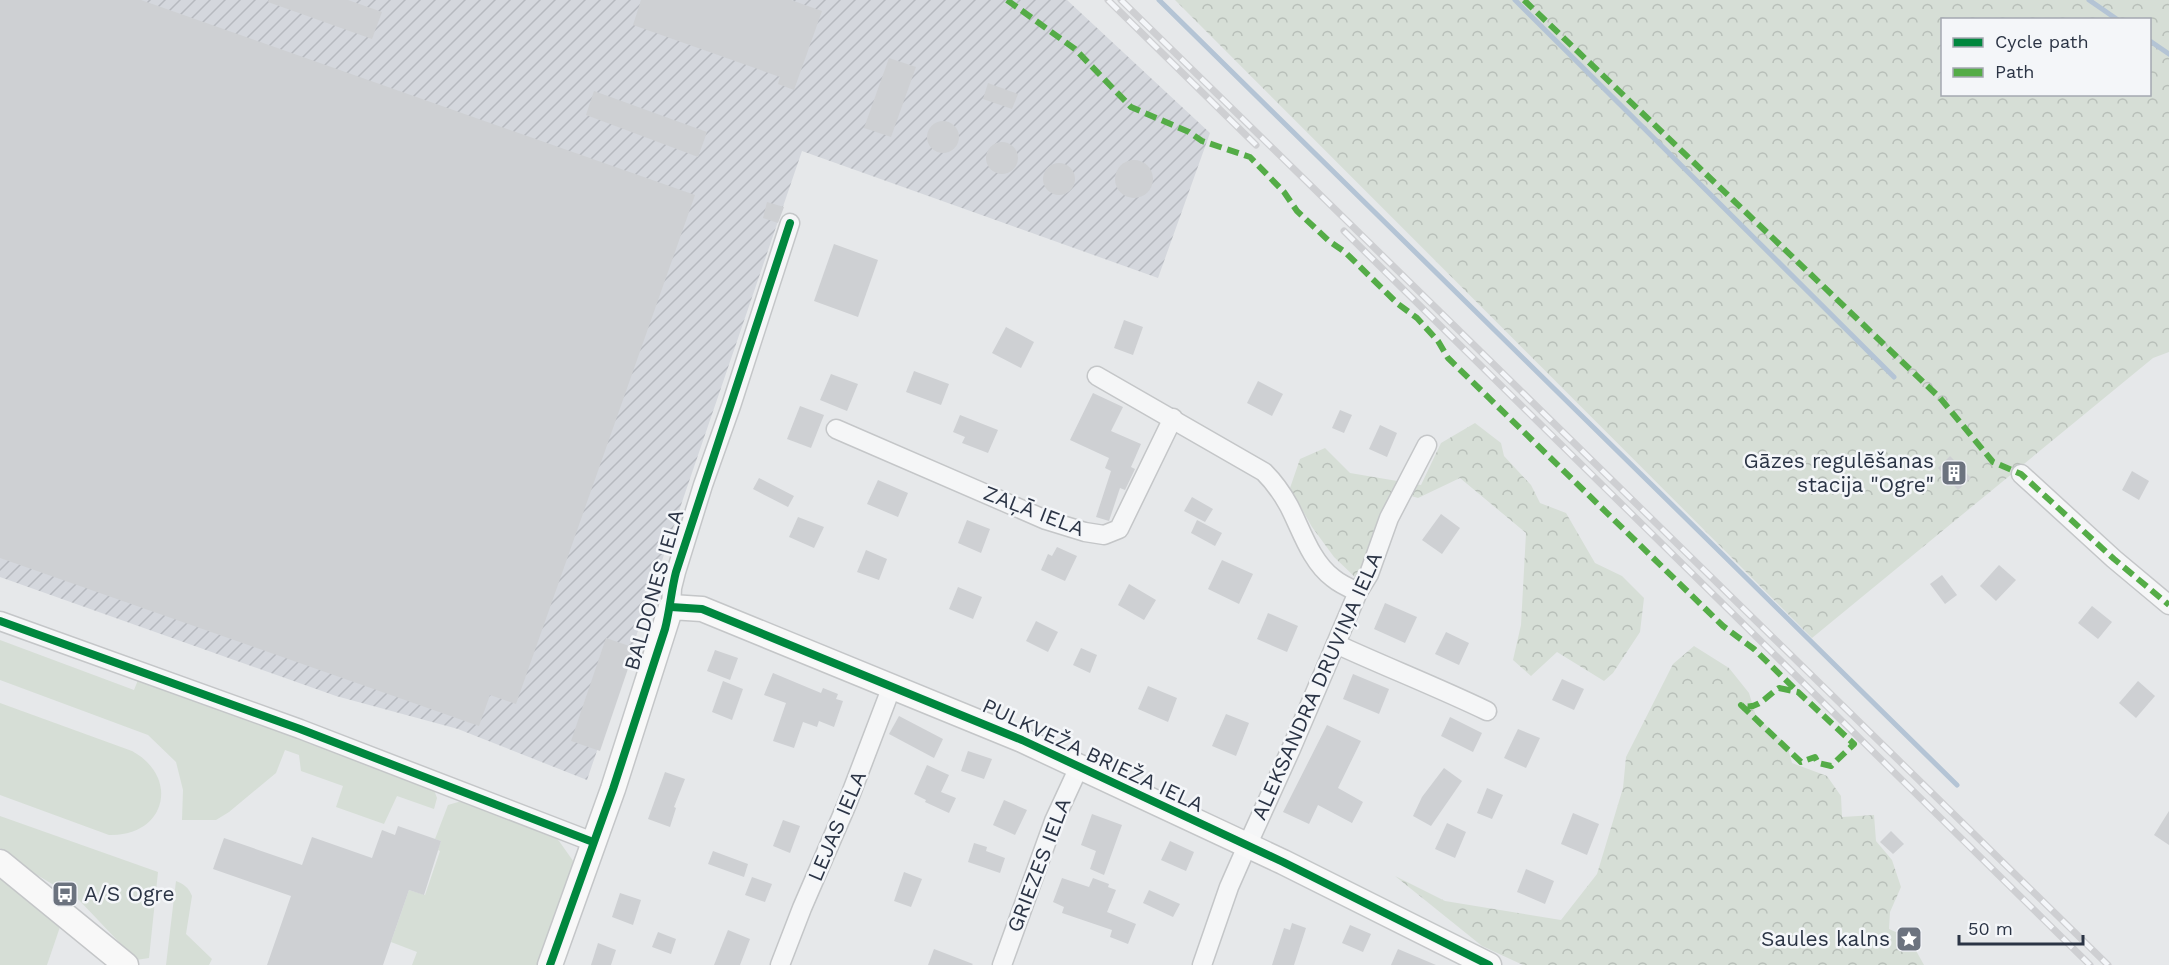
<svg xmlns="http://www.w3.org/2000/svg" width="2169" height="965" font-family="'Work Sans',sans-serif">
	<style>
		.industrial { fill: url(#industrial-furrows) }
		.green { fill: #d6ded6 }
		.forest { fill: url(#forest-crowns); fill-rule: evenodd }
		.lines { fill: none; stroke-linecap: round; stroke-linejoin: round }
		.stream { stroke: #b4c4d5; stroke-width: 5 }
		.building { fill: #ced0d3 }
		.street-casing { stroke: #c4c6c8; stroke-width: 21 }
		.secondary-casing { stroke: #c4c6c8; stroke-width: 27 }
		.street { stroke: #f5f6f7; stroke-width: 18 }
		.secondary { stroke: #f8f8f8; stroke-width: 24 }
		.rail-casing { stroke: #cecfd2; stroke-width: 7 }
		.rail { stroke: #f4f6f9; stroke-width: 4.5; stroke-dasharray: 14; stroke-linecap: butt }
		.quiet { stroke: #54ac47; stroke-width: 6; stroke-dasharray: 12 6; stroke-linecap: butt }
		.cycleway-casing { stroke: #f4f6f9; stroke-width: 11 }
		.cycleway { stroke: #00873e; stroke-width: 8 }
		.labels { text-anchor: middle; stroke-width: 5; stroke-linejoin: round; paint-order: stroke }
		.poi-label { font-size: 21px; fill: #2b3445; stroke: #f4f6f9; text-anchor: end }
		.street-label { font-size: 21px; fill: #2b3445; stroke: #f4f6f9 }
	</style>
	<defs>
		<pattern id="industrial-furrows" width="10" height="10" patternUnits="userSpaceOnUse" patternTransform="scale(1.5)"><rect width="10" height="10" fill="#d4d7dd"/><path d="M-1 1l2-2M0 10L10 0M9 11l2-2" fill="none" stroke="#b6b9bf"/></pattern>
		<pattern id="forest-crowns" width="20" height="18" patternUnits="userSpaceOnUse" patternTransform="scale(1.5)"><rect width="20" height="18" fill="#d6ded6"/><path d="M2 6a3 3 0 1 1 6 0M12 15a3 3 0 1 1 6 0" fill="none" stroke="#b8bfb9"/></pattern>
	</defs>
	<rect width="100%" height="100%" fill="#e6e8ea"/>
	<polygon class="industrial" points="0,0 1067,0 1210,133 1158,278 802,151 587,780 458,729 336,696 0,577"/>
	<g class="green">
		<polygon points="0,640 134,690 138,680 266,724 434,790 437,798 434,809 397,796 384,824 336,807 343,786 301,771 299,755 285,750 276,773 229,812 216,820 182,820 183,790 176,762 148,735 0,680"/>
		<path d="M0 703 132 751C181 778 165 837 109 835L0 795Z"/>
		<polygon points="465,800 550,832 559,841 576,865 539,965 412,965 417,952 391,942 409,890 425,895 440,851 438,850 441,841 435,839 448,805"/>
		<polygon points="0,816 158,872 149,958 136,960 79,900 22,866 0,848"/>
		<polygon points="0,875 61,924 47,965 0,965"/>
		<path d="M176 881C184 884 189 888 192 896L186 934 212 959 209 965H166Z"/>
	</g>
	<g class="forest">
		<path d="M1175 0H2169V352L2153 358 1812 638ZM1942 20H2150V94H1942Z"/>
		<polygon points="1475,423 1501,443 1504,456 1531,485 1540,503 1566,513 1595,563 1622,576 1644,598 1640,632 1613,673 1604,681 1557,652 1531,676 1513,660 1521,625 1526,533 1460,478 1418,498 1394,491 1357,579 1334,557 1312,527 1290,488 1300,459 1325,448 1350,473 1421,485 1441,443"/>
		<polygon points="1694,646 1729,668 1749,693 1756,716 1787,745 1792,763 1827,776 1841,796 1842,817 1874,815 1876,841 1892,860 1901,887 1890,912 1889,929 1909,938 1924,965 1523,965 1482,946 1395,876 1445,901 1561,920 1597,874 1623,788 1626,757 1673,664"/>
	</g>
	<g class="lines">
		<g class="stream">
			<polyline points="1159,0 1957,785"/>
			<polyline points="1515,0 1894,377"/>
			<polyline points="2089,0 2118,20"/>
			<polyline points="2150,41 2169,54"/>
		</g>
	</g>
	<g class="building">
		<polygon points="0,0 141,0 695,195 516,704 490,695 479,726 0,558"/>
		<polygon points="269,0 348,0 382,12 372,39 268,2"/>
		<polygon points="641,0 791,0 822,11 794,90 778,84 780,77 633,25"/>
		<polygon points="889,58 916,67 891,137 864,128"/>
		<polygon points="988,83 1018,94 1012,109 983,99"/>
		<polygon points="594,91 707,132 698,157 586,115"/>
		<circle cx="943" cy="137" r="16"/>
		<circle cx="1002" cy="158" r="16"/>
		<circle cx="1134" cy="179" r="19"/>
		<circle cx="1059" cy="179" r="16"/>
		<polygon points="767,202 784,207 778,223 763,218"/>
		<polygon points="834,244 878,260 858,317 814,301"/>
		<polygon points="1124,320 1143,327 1133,355 1114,348"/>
		<polygon points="1006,327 1034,342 1021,368 992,353"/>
		<polygon points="914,371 949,384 941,405 906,392"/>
		<polygon points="831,374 858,384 847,411 820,400"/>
		<polygon points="1258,381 1283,394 1272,416 1247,403"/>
		<polygon points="1093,393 1123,407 1111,431 1141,444 1131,467 1135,469 1125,490 1120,488 1109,521 1096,517 1111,471 1105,468 1109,458 1070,440"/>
		<polygon points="800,406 824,415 811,448 787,439"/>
		<polygon points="1340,410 1352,415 1344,433 1332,428"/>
		<polygon points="960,415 998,430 988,453 962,443 965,437 953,432"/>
		<polygon points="1380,425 1397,433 1387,457 1369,449"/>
		<polygon points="1950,456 1971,478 1958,490 1938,468"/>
		<polygon points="2132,471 2149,481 2139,500 2122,490"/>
		<polygon points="759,478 794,496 788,507 753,489"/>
		<polygon points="878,480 908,493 898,517 867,504"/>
		<polygon points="1192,497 1213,509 1205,522 1184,511"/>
		<polygon points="1441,514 1460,528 1442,554 1422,540"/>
		<polygon points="798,517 824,527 814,548 789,537"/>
		<polygon points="967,520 990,529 981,553 958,543"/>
		<polygon points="1197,520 1222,533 1215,546 1191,533"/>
		<polygon points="1057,547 1077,556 1065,581 1041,570 1048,554 1052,556"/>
		<polygon points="866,550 887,559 879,580 857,572"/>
		<polygon points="1222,560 1253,574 1239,604 1208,589"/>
		<polygon points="1999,565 2016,580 1996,601 1980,586"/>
		<polygon points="1942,575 1957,595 1945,604 1930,584"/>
		<polygon points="1129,584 1156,600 1144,620 1118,605"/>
		<polygon points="958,587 982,597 973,619 949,609"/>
		<polygon points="1385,603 1417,617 1405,643 1374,629"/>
		<polygon points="2092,606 2112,622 2098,639 2078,623"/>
		<polygon points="1268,613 1298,626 1287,652 1257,639"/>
		<polygon points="1036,621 1058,632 1048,652 1026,641"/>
		<polygon points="1446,632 1469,643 1459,665 1435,654"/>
		<polygon points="606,638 635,648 600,751 571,741"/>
		<polygon points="1081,648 1097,655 1090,673 1073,665"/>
		<polygon points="715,650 738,658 730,680 707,671"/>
		<polygon points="773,673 821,693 823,688 838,694 836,699 843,701 834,727 819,721 817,727 803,722 794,748 773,741 786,703 764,695"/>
		<polygon points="1353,674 1389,689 1379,714 1343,699"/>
		<polygon points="1562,679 1584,689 1574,710 1552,700"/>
		<polygon points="723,681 743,689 732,720 712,712"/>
		<polygon points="2138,681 2155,696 2136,718 2119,703"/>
		<polygon points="1148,686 1177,698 1168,722 1138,709"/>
		<polygon points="1226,714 1249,723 1236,756 1212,746"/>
		<polygon points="899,716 943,739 934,758 889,734"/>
		<polygon points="1450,717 1482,733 1473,752 1441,736"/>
		<polygon points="1327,725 1361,741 1338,788 1363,802 1352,823 1318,805 1309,824 1283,812"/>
		<polygon points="1518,729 1540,738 1526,768 1504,758"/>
		<polygon points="968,751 992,759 984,779 961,771"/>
		<polygon points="927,765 949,775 941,792 956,798 949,813 925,802 926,800 914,794"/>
		<polygon points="1444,768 1462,781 1431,826 1413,816 1422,797"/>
		<polygon points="665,772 685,779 674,807 676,808 670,827 648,819"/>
		<polygon points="1487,788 1503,795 1492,819 1477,813"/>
		<polygon points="1004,800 1027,810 1015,835 993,825"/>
		<polygon points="2169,811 2169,845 2154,835"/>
		<polygon points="1573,813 1599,824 1587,855 1561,844"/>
		<polygon points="1092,814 1122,825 1104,875 1090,869 1096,851 1081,845"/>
		<polygon points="783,820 800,826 790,853 773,846"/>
		<polygon points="1447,823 1466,832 1455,858 1435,849"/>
		<polygon points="398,826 441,841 424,895 409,890 383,965 267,965 291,896 213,869 224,838 302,865 312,837 372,858 382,830 395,835"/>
		<polygon points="1891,831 1904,844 1893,854 1880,842"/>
		<polygon points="1170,841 1194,852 1186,871 1161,860"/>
		<polygon points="974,843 987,847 986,851 1005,858 1000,873 968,862"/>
		<polygon points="713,851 748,864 744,877 708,864"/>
		<polygon points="1526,869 1554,881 1545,904 1517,892"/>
		<polygon points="904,872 922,879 911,907 894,901"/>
		<polygon points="752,877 772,884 765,902 745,895"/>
		<polygon points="1062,878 1089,887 1093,878 1109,884 1108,887 1116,890 1107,912 1136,924 1128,944 1110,937 1112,930 1062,913 1064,907 1053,902"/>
		<polygon points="1149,890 1180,904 1173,917 1143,903"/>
		<polygon points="620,893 641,900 633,925 612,917"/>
		<polygon points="1292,923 1306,928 1294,965 1272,965 1284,928 1290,930"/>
		<polygon points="1350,925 1371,934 1363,952 1342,943"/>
		<polygon points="728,930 750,939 740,965 714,965"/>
		<polygon points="658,932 676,939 671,954 652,947"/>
		<polygon points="598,943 616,950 611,965 591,965"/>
		<polygon points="934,949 973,964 972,965 928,965"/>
		<polygon points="1398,949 1436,965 1391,965"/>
	</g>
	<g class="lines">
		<g class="street-casing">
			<g id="street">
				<path d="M1097 376 1264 472C1274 482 1282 493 1289 506 1301 529 1311 562 1333 578 1340 584 1349 588 1358 592"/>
				<polyline points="836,429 1046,520 1085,532 1104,535 1119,529 1173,418"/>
				<polyline points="2021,474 2114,559 2169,605"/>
				<polyline points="671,607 672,588 676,572 703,485 731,406 790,223"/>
				<polyline points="0,621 300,729 593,842"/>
				<path d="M1336 644C1386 667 1437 687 1487 711"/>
				<polyline points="780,965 802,908 847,804 892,686"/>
				<polyline points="1002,965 1054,821 1079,767"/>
				<polyline points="1202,965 1229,887 1247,846 1291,749 1358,592 1369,574 1389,518 1427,445"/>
			</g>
		</g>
		<g class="secondary-casing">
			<g id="secondary">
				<polyline points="0,862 126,965"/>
				<polyline points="550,965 613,789 671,607 702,609 1022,740 1283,862 1489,965"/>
			</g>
		</g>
		<use href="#street" class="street"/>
		<use href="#secondary" class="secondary"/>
		<g class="rail-casing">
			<g id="rail">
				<polyline points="1108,0 1256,145"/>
				<polyline points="1121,0 2108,965"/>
				<polyline points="1344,231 2090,965"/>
			</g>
		</g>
		<use href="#rail" class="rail"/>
		<g class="quiet">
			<polyline points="1007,0 1075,49 1131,107 1189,132 1202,141 1250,157 1284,192 1297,211 1329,241 1345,252 1398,304 1417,318 1438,341 1448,358 1723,626 1754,649 1798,692"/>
			<polyline points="1524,0 1940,398 1993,462 2021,474 2114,559 2169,605"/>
			<path d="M1779 688 1798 692 1854 744 1831 766 1818 763 1815 757 1801 762 1741 705C1758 711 1766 696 1779 688Z"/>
		</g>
		<g class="cycleway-casing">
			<g id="cycleway">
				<polyline points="671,607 702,609 1022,740 1283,862 1489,965"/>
				<polyline points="0,621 300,729 593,842"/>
				<path d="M550 965 613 789 665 629C670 610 671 591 676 572L790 223"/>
			</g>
		</g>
		<use href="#cycleway" class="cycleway"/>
	</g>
	<defs>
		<g id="building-square" transform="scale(1.35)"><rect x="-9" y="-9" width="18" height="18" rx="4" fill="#6c737f" stroke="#f4f6f9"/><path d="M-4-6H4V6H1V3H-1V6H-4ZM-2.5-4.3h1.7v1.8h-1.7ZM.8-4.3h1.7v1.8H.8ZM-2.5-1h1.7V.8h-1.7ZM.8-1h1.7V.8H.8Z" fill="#fff"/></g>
		<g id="bus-square" transform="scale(1.35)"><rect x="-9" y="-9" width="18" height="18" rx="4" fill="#6c737f" stroke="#f4f6f9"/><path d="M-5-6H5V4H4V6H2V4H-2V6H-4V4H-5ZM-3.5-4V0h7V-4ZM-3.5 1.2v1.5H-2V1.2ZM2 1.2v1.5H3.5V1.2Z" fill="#fff"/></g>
		<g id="sight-square" transform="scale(1.35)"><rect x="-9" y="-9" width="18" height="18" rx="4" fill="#6c737f" stroke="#f4f6f9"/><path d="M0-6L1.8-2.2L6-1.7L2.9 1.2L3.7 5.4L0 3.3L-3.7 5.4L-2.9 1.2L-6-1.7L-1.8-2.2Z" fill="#fff"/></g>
	</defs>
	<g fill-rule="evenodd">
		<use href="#building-square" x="1954" y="473"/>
		<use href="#bus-square" x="65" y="894"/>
		<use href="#sight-square" x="1909" y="939"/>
	</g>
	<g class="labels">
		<g class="poi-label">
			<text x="1934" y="468">Gāzes regulēšanas<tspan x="1934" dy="24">stacija "Ogre"</tspan></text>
			<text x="84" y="901" text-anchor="start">A/S Ogre</text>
			<text x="1890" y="946">Saules kalns</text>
		</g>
		<g class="street-label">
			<text transform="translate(1034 511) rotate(21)" y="7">ZAĻĀ IELA</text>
			<text transform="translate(654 590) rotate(-74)" y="7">BALDONES IELA</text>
			<text transform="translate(1317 686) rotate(-66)" y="7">ALEKSANDRA DRUVIŅA IELA</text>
			<text transform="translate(1093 755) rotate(25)" y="7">PULKVEŽA BRIEŽA IELA</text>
			<text transform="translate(837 826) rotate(-67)" y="7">LEJAS IELA</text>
			<text transform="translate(1039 865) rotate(-69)" y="7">GRIEZES IELA</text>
		</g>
	</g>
	<rect x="1941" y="18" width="210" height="78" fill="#f4f6f9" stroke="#a4a8b1" stroke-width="1.5"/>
	<rect x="1953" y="38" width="30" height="9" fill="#00873e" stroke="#a4a8b1" stroke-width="1.5"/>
	<text x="1995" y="48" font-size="18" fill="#2b3445">Cycle path</text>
	<rect x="1953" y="68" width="30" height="9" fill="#54ac47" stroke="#a4a8b1" stroke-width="1.5"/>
	<text x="1995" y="78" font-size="18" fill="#2b3445">Path</text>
	<path d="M1959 935v9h124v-9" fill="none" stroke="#2b3445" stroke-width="3"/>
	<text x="1968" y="935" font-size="18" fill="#2b3445" stroke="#f4f6f9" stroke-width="4.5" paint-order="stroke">50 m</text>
</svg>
